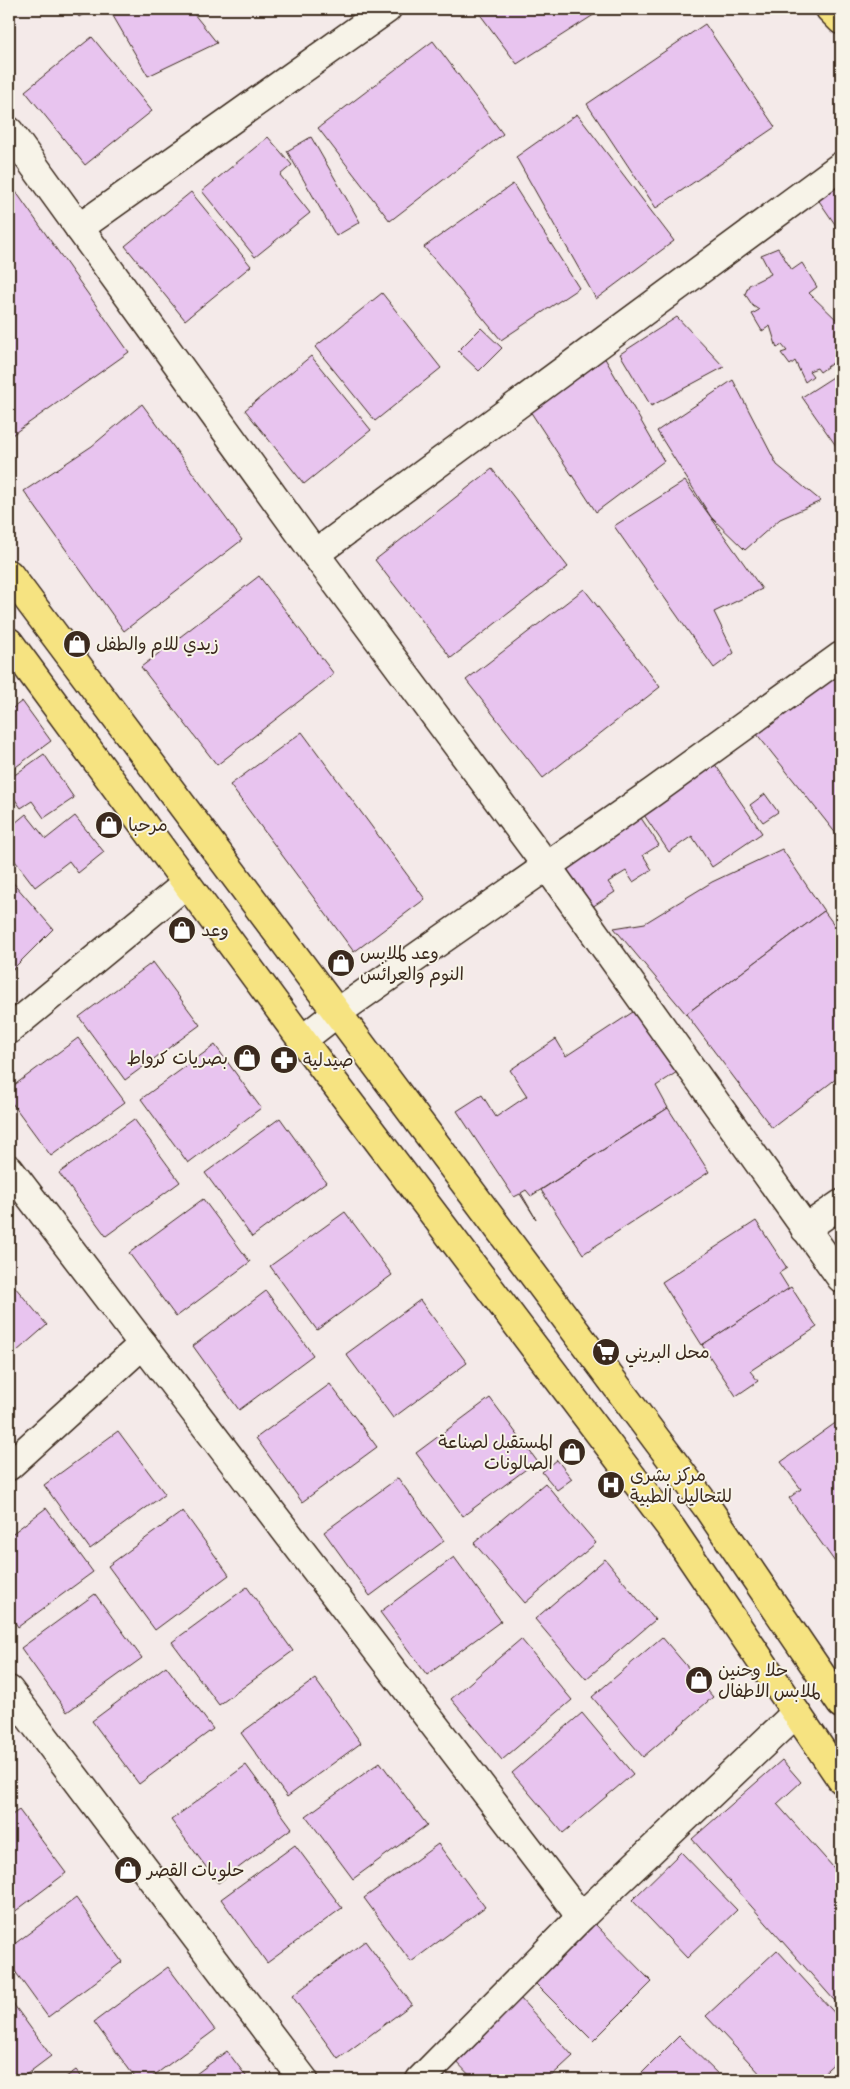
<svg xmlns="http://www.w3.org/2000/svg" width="850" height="2089" font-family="Itim,'Playpen Sans Arabic',sans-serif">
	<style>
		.building { fill: #e8c4ef; stroke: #3b2a1e }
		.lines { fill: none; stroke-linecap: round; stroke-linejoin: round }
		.street-casing { stroke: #3b2a1e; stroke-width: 31 }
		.primary-casing { stroke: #3b2a1e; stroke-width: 31 }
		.highway-casing { stroke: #3b2a1e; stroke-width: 31 }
		.street { stroke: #f7f3e8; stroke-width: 28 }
		.primary { stroke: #f6e381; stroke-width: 28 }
		.highway { stroke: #f6e381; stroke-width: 28 }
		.labels { text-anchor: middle; stroke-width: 4; stroke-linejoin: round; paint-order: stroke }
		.poi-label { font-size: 18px; fill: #3b2a1e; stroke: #f7f3e8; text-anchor: start }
	</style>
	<rect width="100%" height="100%" fill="#f4eae9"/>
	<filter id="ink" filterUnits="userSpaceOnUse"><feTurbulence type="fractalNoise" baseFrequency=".02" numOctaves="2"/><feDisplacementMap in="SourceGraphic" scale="10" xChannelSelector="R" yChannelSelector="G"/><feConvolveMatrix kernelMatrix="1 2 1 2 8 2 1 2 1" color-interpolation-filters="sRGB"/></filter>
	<g filter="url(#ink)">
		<g class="building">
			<polygon points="74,9 91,9 79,17"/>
			<polygon points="109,9 190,9 217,43 148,76"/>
			<polygon points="476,9 603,9 517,64"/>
			<polygon points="705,24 775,127 656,208 587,104"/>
			<polygon points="92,37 152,111 85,165 25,91"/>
			<polygon points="433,41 503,134 390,221 318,128"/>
			<polygon points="577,114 674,241 596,299 516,157"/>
			<polygon points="268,137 292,165 280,175 310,213 255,257 202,191"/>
			<polygon points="311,137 360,222 336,236 287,151"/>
			<polygon points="841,175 841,233 813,192"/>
			<polygon points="9,182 129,352 9,437"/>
			<polygon points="513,184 579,288 501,340 424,247"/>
			<polygon points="191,192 251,266 185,320 125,246"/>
			<polygon points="778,248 792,270 802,263 817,287 809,293 841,324 841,330 838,332 841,336 841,357 820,372 817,368 809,371 813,376 805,382 795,361 790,365 781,353 787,351 782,345 777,348 770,326 762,331 752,314 759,310 753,306 745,294 749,285 771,274 761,255"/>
			<polygon points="382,293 441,368 375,421 315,347"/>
			<polygon points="677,317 724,367 651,406 620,354"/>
			<polygon points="481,328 502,348 479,371 458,351"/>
			<polygon points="603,355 664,461 596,512 530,411"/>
			<polygon points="311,356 371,430 304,484 245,410"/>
			<polygon points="841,372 841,453 802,397"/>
			<polygon points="733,380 777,465 821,501 780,519 745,550 711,517 657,431"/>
			<polygon points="142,404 242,540 124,631 24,491 92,446"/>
			<polygon points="492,469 568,567 451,658 375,560"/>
			<polygon points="685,481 762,589 714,612 734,653 714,668 614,526"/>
			<polygon points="259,576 334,674 217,765 141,667"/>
			<polygon points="584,589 660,687 543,778 466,680"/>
			<polygon points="841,664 841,840 752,728"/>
			<polygon points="22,701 51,741 9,772 9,711"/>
			<polygon points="302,732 425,899 354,952 230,785"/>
			<polygon points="44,754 74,798 44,818 32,801 21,808 9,791 9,779"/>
			<polygon points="710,757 762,833 712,867 692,836 669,852 638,806"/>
			<polygon points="765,794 778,812 763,822 750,805"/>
			<polygon points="637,812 659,845 643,855 652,870 633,882 626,871 608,882 615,892 592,907 561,860"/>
			<polygon points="26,814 46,839 75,816 104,852 78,873 69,861 35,887 9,853 9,828"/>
			<polygon points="782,849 824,911 686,1014 614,928 645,923 712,882"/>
			<polygon points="10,879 53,929 9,973 9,880"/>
			<polygon points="824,911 841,934 841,1075 772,1128 686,1014"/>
			<polygon points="153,962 200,1025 125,1080 79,1017"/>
			<polygon points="639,1008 680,1070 656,1086 668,1108 531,1196 526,1190 521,1193 536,1219 520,1194 514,1197 457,1111 482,1095 496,1117 527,1096 510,1070 556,1039 566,1056"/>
			<polygon points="78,1038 125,1102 51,1156 9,1099 9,1089"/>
			<polygon points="215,1045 261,1108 188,1163 141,1099"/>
			<polygon points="668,1108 709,1172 583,1254 541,1190"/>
			<polygon points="280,1118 326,1182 252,1237 205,1173"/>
			<polygon points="134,1119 180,1182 106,1236 59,1173"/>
			<polygon points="203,1199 250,1262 176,1317 129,1253"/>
			<polygon points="345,1212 392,1275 317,1330 270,1266"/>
			<polygon points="756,1221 787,1268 779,1273 789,1289 702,1345 662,1282"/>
			<polygon points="9,1280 47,1325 9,1358"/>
			<polygon points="791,1287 817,1327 750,1371 758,1381 736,1396 702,1345"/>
			<polygon points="266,1291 313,1355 239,1410 193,1346"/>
			<polygon points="420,1300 467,1363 393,1418 346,1354"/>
			<polygon points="330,1384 377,1447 302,1502 256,1438"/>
			<polygon points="490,1398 537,1461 463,1516 416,1453"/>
			<polygon points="841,1419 841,1558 835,1562 789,1498 801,1489 781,1462"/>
			<polygon points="118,1431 165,1494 90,1549 44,1485"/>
			<polygon points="557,1460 572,1479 557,1490 542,1472"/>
			<polygon points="398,1478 444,1541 370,1596 324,1532"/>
			<polygon points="545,1483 596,1543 525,1603 474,1543"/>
			<polygon points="46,1508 93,1572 18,1627 9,1613 9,1536"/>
			<polygon points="183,1511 229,1575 155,1630 108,1566"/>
			<polygon points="454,1557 501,1621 427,1675 380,1612"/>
			<polygon points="605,1559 655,1620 586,1679 535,1619"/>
			<polygon points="247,1587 293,1651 219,1705 172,1642"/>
			<polygon points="95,1594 142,1658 67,1712 21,1648"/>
			<polygon points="662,1637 713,1697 643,1757 592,1697"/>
			<polygon points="521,1639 572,1700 502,1760 451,1699"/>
			<polygon points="166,1666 213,1729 139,1784 92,1721"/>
			<polygon points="315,1679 361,1743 287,1797 241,1733"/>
			<polygon points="582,1713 633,1774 563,1833 512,1773"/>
			<polygon points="782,1760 801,1782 777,1804 841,1876 841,2008 692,1839"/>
			<polygon points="380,1762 427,1825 353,1879 306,1816"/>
			<polygon points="246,1765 292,1828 218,1883 171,1820"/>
			<polygon points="19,1810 66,1873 9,1916 9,1817"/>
			<polygon points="438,1844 485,1907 411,1962 364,1898"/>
			<polygon points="295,1845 342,1908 267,1963 221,1899"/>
			<polygon points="681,1852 737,1910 687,1958 632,1900"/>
			<polygon points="76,1898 122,1962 48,2017 9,1963 9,1948"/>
			<polygon points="590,1919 652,1982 593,2041 530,1978"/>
			<polygon points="365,1941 412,2004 338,2059 292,1996"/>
			<polygon points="777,1950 841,2020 841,2057 816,2080 766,2080 706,2016"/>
			<polygon points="168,1967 215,2030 148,2080 137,2080 94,2022"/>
			<polygon points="519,1997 573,2056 547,2080 474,2080 453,2058"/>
			<polygon points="9,1998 51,2056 19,2080 9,2080"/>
			<polygon points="679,2036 724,2080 635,2080"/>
			<polygon points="227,2051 249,2080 188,2080"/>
			<polygon points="76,2070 84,2080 62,2080"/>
		</g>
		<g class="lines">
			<g class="street-casing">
				<g id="street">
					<polyline points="9,131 315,554 546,865 841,1278"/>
					<polyline points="79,228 387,9"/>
					<polyline points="315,554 841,166"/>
					<polyline points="9,1030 186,884"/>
					<polyline points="302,1040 338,1012 653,792 841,656"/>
					<polyline points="9,1169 581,1917"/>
					<polyline points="805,1229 841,1204"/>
					<polyline points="9,1466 143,1344"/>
					<polyline points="9,1690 304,2080"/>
					<polyline points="420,2080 581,1917 796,1713"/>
				</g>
			</g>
			<g class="primary-casing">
				<g id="primary">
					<polyline points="9,574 707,1507 841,1704"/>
					<polyline points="9,642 302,1040 671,1528 841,1779"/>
				</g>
			</g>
			<g class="highway-casing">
				<polyline id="highway" points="830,9 841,20"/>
			</g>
			<use href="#street" class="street"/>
			<use href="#primary" class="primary"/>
			<use href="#highway" class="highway"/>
		</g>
	</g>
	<defs>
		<g id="shop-disc" transform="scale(1.4375)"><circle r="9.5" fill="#3b2a1e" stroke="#f7f3e8"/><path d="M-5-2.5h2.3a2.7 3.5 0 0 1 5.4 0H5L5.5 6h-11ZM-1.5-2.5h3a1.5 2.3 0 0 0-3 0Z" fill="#fff"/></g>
		<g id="pharmacy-disc" transform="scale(1.4375)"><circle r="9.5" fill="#3b2a1e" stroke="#f7f3e8"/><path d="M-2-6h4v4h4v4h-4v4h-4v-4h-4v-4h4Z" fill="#fff"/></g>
		<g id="supermarket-disc" transform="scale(1.4375)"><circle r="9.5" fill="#3b2a1e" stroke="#f7f3e8"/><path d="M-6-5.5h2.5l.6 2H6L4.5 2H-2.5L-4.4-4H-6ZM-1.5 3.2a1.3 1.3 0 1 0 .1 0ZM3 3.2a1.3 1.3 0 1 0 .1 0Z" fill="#fff"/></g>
		<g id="hospital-disc" transform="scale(1.4375)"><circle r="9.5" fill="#3b2a1e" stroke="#f7f3e8"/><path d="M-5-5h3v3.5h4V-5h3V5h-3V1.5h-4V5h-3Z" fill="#fff"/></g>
	</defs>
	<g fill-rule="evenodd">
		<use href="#shop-disc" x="77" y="644"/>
		<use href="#shop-disc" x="109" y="825"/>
		<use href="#shop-disc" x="182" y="930"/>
		<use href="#shop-disc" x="341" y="963"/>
		<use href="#shop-disc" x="247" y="1058"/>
		<use href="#pharmacy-disc" x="284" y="1060"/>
		<use href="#supermarket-disc" x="606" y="1352"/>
		<use href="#shop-disc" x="572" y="1452"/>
		<use href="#hospital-disc" x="611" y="1485"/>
		<use href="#shop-disc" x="699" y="1680"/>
		<use href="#shop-disc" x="128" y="1870"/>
	</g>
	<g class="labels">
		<g class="poi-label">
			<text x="96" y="650">زيدي للام والطفل</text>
			<text x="128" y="831">مرحبا</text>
			<text x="201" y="936">وعد</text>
			<text x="360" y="959">وعد لملابس<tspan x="360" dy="21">النوم والعرائس</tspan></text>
			<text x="228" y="1064" text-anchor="end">بصريات كرواط</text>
			<text x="303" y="1066">صيدلية</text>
			<text x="625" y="1358">محل البريني</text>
			<text x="553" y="1448" text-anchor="end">المستقبل لصناعة<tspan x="553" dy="21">الصالونات</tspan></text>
			<text x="630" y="1481">مركز بشرى<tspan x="630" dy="21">للتحاليل الطبية</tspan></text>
			<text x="718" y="1676">حلا وحنين<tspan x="718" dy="21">لملابس الاطفال</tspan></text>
			<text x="147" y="1876">حلويات القصر</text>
		</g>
	</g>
	<rect width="850" height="2089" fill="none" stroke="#f7f3e8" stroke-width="30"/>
	<rect x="15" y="15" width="820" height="2059" fill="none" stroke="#3b2a1e" stroke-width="2" filter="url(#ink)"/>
</svg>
